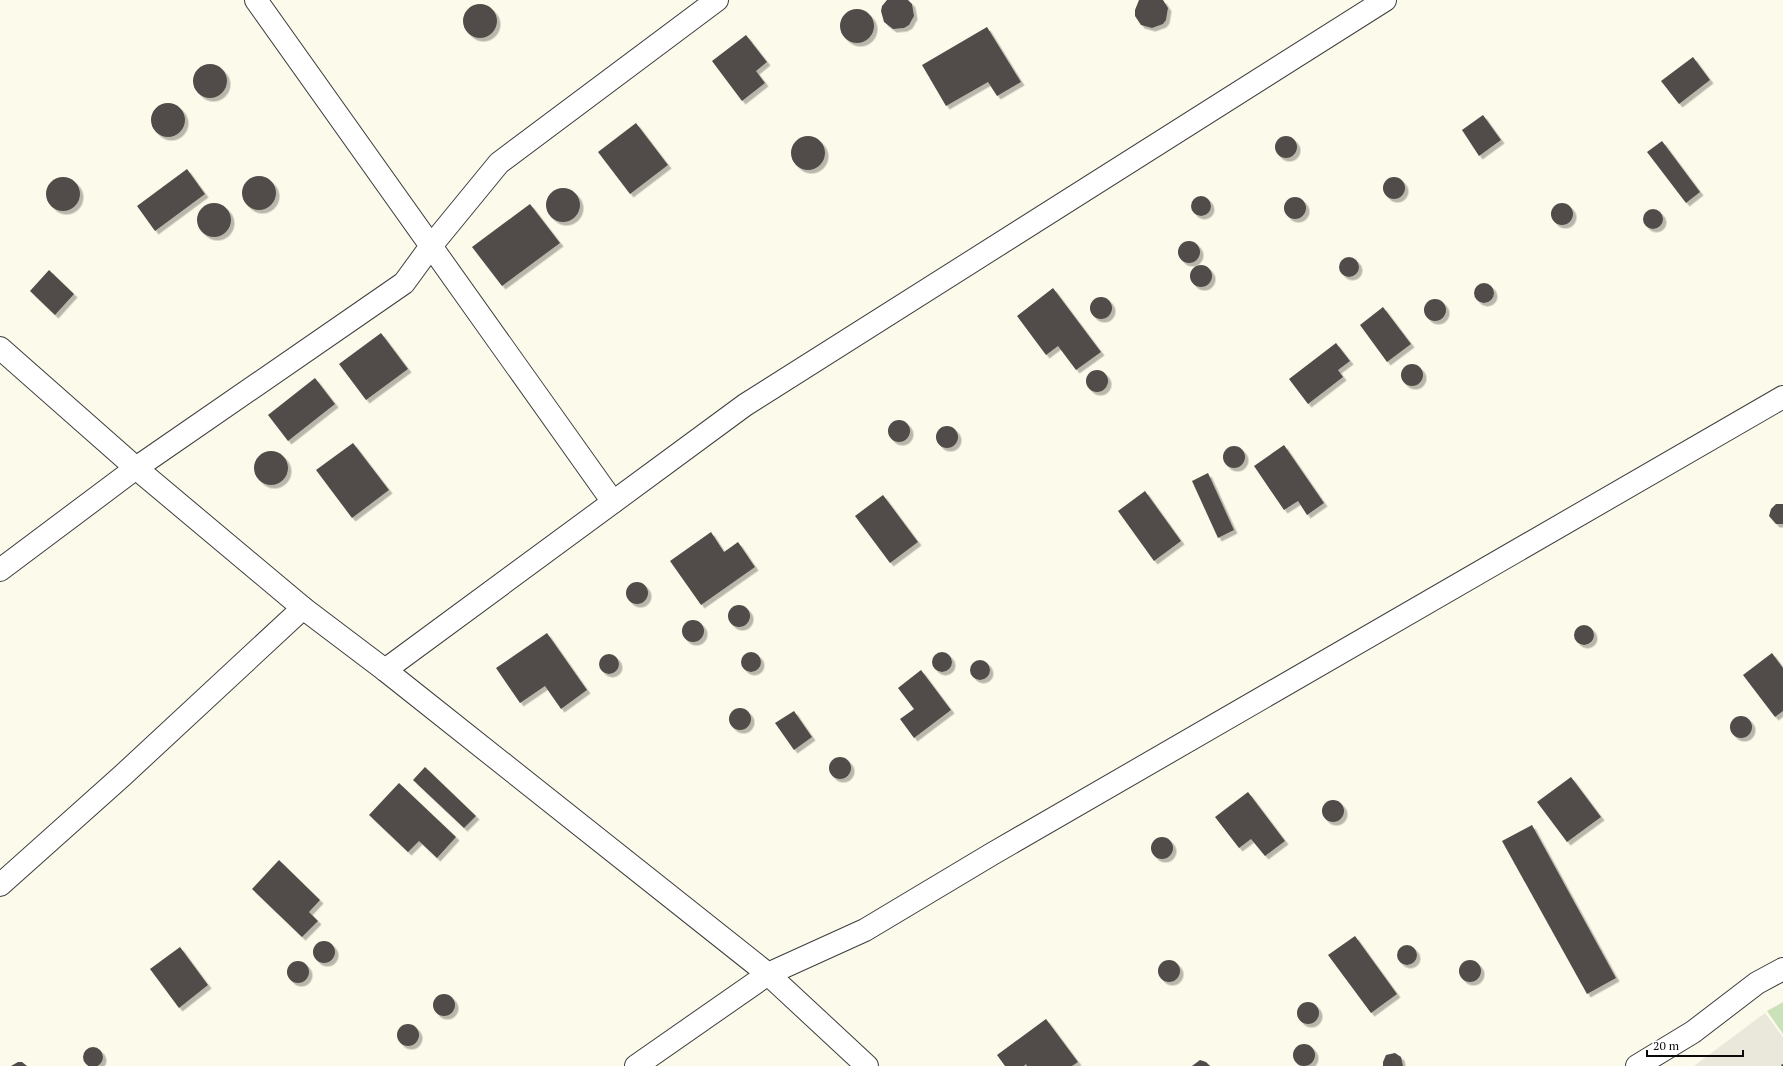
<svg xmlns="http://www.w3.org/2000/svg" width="1783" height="1066" font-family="'PT Serif',serif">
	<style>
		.green { fill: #cbe2b8 }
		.plaza { fill: #eae7db }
		.building { fill: #514c48; filter: url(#shadow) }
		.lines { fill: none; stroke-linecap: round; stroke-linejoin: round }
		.street-casing { stroke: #3d3d3d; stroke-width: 24 }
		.path { stroke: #2c2c2c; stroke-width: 2.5; stroke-dasharray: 4 2; stroke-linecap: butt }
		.street { stroke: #fff; stroke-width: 22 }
	</style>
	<defs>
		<filter id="shadow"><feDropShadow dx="3.5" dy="3.5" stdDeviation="0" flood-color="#0004"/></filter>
	</defs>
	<rect width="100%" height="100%" fill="#fcfaea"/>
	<polygon class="green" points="1783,1002 1783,1034 1767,1011"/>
	<polygon class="plaza" points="1765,1013 1783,1037 1783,1066 1694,1066"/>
	<g class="building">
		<polygon points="887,0 908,0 912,4 914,16 909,25 904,28 893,29 884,22 881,11 882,6"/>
		<polygon points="1139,0 1163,0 1168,8 1166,20 1163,24 1152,28 1141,25 1135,16 1135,10"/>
		<circle cx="480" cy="21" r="17"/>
		<circle cx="857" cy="26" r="17"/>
		<polygon points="987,27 1021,82 997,96 988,82 946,106 922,65"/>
		<polygon points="746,35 767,62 756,71 765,83 742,101 712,61"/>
		<polygon points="1693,57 1710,80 1679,104 1661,81"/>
		<circle cx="210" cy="81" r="17"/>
		<circle cx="168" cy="120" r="17"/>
		<polygon points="1483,115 1501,140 1479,156 1462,130"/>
		<polygon points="636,123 668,165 630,194 598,152"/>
		<circle cx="808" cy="153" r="17"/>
		<circle cx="1286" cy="147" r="11"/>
		<polygon points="1662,141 1700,192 1686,203 1647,152"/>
		<polygon points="187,169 205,194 155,231 137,206"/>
		<circle cx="259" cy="193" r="17"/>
		<circle cx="63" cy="194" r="17"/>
		<circle cx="1394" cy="188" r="11"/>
		<circle cx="563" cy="205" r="17"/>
		<circle cx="1201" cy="206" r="10"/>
		<circle cx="1295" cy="208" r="11"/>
		<circle cx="214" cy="220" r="17"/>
		<circle cx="1562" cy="214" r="11"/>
		<polygon points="530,204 560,243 502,286 472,247"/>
		<circle cx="1653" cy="219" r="10"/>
		<circle cx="1189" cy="252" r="11"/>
		<circle cx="1349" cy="267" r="10"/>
		<circle cx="1201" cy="276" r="11"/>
		<polygon points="49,270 74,294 55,315 30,291"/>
		<circle cx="1484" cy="293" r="10"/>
		<polygon points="1053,288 1101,352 1076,370 1058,346 1046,355 1017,316"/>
		<circle cx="1101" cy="308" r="11"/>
		<circle cx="1435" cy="310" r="11"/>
		<polygon points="1383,307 1411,344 1387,362 1360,325"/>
		<polygon points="381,333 408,369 366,400 339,364"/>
		<polygon points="1336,343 1350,361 1338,370 1343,377 1308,404 1289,379"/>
		<circle cx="1412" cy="375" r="11"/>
		<circle cx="1097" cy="381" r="11"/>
		<polygon points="315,378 335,404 288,441 268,415"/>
		<circle cx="899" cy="431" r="11"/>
		<circle cx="947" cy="437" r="11"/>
		<polygon points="353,443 389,490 352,518 316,470"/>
		<polygon points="1284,445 1324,503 1307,515 1298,501 1284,510 1254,466"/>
		<circle cx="1234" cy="457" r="11"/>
		<circle cx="271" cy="468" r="17"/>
		<polygon points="1208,473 1234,530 1218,538 1192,481"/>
		<polygon points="1145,491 1181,541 1154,561 1118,511"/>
		<polygon points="883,495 918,542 890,563 855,516"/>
		<polygon points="1776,504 1783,504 1783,524 1776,524 1769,516 1771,509"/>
		<polygon points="711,532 724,552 738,542 755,567 701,605 670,561"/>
		<circle cx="637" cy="593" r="11"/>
		<circle cx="739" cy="616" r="11"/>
		<circle cx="693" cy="631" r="11"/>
		<circle cx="1584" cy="635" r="10"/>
		<polygon points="547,633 587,690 561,709 545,686 520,703 496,668"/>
		<circle cx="942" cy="662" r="10"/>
		<circle cx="751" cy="662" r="10"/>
		<polygon points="1772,653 1783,668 1783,711 1775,717 1743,675"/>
		<circle cx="609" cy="664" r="10"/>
		<circle cx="980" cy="670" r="10"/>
		<polygon points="921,670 951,710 914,738 900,719 914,709 898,688"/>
		<circle cx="740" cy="719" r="11"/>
		<polygon points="794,711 812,737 794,750 775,723"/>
		<circle cx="1741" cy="727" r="11"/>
		<circle cx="840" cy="768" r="11"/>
		<polygon points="425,767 476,816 464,828 413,780"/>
		<polygon points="1571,777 1601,817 1567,842 1537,802"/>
		<polygon points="399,783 456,837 437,858 419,841 408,852 369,815"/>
		<polygon points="1248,792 1285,841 1265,856 1251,839 1239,848 1215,817"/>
		<circle cx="1333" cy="811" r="11"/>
		<polygon points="1532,825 1616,978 1587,994 1502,841"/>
		<circle cx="1162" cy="848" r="11"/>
		<polygon points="279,860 320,900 309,912 318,921 302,937 252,889"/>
		<polygon points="1355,936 1397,994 1371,1013 1328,955"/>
		<circle cx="324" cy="952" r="11"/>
		<circle cx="1407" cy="955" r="10"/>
		<polygon points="180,947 208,985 179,1008 150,969"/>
		<circle cx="1169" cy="971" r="11"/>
		<circle cx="1470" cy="971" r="11"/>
		<circle cx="298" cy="972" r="11"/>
		<circle cx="444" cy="1005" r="11"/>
		<circle cx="1308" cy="1013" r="11"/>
		<polygon points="1046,1019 1078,1062 1072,1066 1027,1066 1026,1064 1024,1066 1005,1066 997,1055"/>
		<circle cx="408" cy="1035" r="11"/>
		<circle cx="1304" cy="1055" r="11"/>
		<circle cx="93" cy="1057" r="10"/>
		<polygon points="1395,1053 1401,1057 1403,1066 1383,1066 1383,1062 1386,1055"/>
		<polygon points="1200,1060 1206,1062 1210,1066 1192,1066"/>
		<polygon points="18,1062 22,1062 27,1066 11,1066"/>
	</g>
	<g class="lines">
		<g class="street-casing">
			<g id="street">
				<polyline points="256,0 613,502"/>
				<polyline points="0,348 136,468 303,608 385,670 768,974 867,1066"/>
				<polyline points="0,570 136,468 404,283 431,246 499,163 717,0"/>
				<polyline points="385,670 745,405 1385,0"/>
				<polyline points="0,885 122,776 303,608"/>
				<polyline points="636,1066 768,974 865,930 992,854 1783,397"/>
				<polyline points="1637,1066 1693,1032 1757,983 1783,969"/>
			</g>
		</g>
		<polyline class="path" points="1782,1066 1783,1065"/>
		<use href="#street" class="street"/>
	</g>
	<path d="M1647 1050v6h96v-6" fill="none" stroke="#0a0a0a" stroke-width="2"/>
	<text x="1653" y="1050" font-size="12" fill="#0a0a0a" stroke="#ffffff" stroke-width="3" paint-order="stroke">20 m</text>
</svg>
